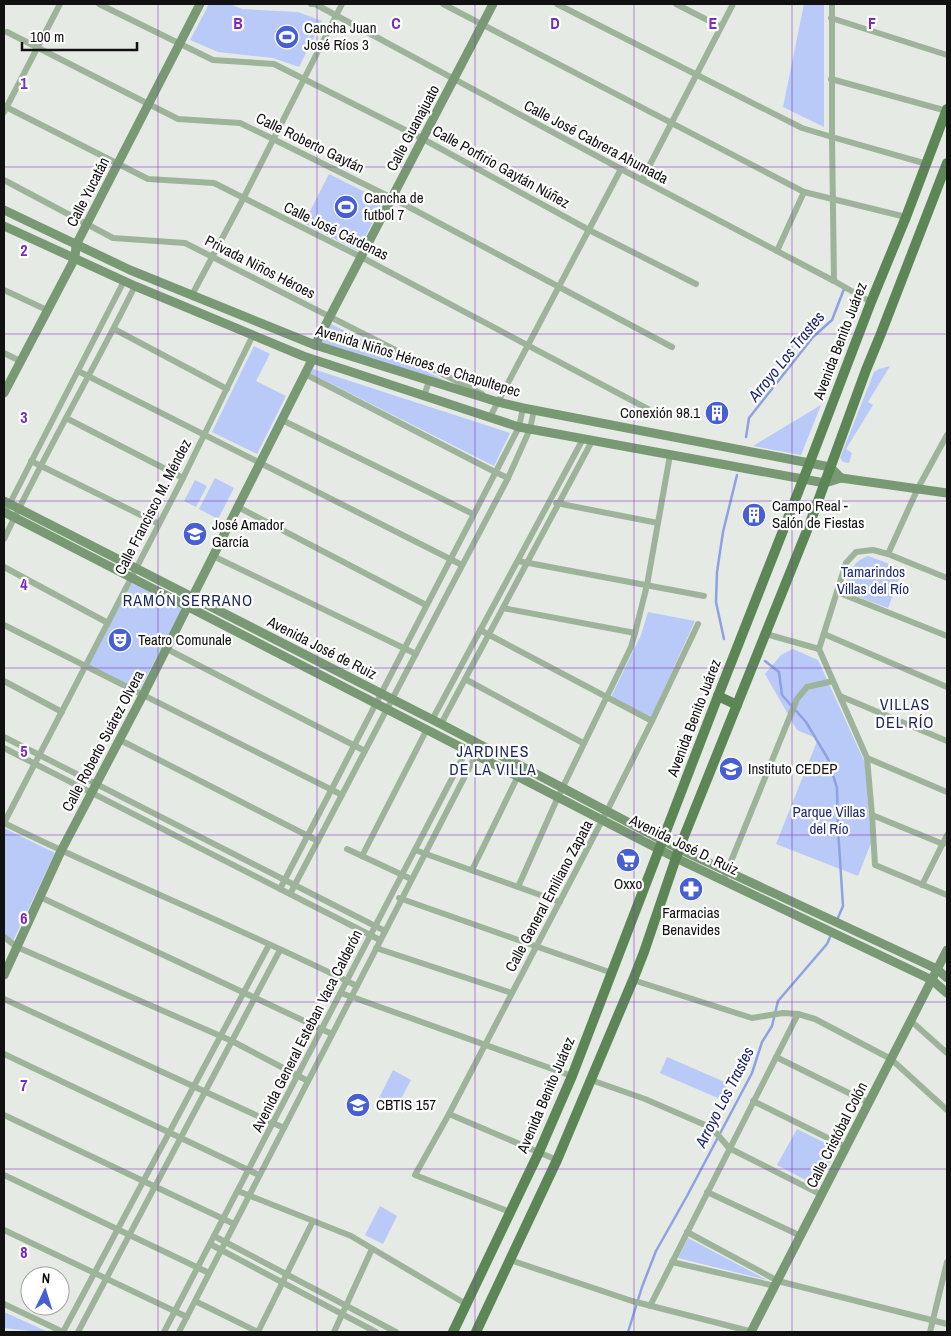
<svg xmlns="http://www.w3.org/2000/svg" width="951" height="1336" font-family="'Archivo Narrow',sans-serif">
	<style>
		.green { fill: #b9c9f8 }
		.lines { fill: none; stroke-linecap: round; stroke-linejoin: round }
		.stream { stroke: #8da2e3; stroke-width: 2.5 }
		.street { stroke: #9db49a; stroke-width: 6 }
		.secondary { stroke: #789973; stroke-width: 9 }
		.primary { stroke: #5d8657; stroke-width: 10 }
		.grid { fill: none; stroke: #7b2cbf; stroke-width: 1; stroke-opacity: 0.55 }
		.labels { text-anchor: middle; stroke-width: 4.5; stroke-linejoin: round; paint-order: stroke }
		.poi-label { font-size: 15px; fill: #101110; stroke: #fff; text-anchor: start }
		.street-label { font-size: 15px; fill: #101110; stroke: #fff }
		.park-label { font-size: 15px; fill: #1e2b75; stroke: #fff }
		.water-label { font-size: 16px; font-style: italic; fill: #18236d; stroke: #fff }
		.neighbourhood-label { font-size: 16px; letter-spacing: 1px; fill: #1a265e; stroke: #fff }
		.grid-label { font-size: 16px; text-anchor: middle; font-weight: bold; fill: #7b2cbf; stroke: #fff; stroke-width: 4.5; stroke-linejoin: round; paint-order: stroke }
	</style>
	<rect width="100%" height="100%" fill="#e6eae5"/>
	<g class="green">
		<polygon points="209,4 230,4 242,9 298,12 322,21 299,67 273,58 218,52 190,40"/>
		<polygon points="804,4 824,4 824,127 783,107"/>
		<polygon points="329,174 383,201 358,251 304,223"/>
		<polygon points="329,323 448,382 319,342"/>
		<polygon points="254,346 270,354 256,381 286,396 257,454 212,432"/>
		<polygon points="890,366 868,402 873,405 846,449 852,453 849,463 843,462 840,458 874,372 879,369"/>
		<polygon points="313,369 510,433 494,466 310,373"/>
		<polygon points="821,405 801,455 753,446"/>
		<polygon points="215,478 234,488 218,519 199,509"/>
		<polygon points="195,480 207,486 196,507 184,501"/>
		<path d="M868 556 903 569 888 608 843 591C850 574 850 563 868 556Z"/>
		<polygon points="132,583 182,609 139,691 89,665"/>
		<polygon points="648,612 695,621 651,717 611,697 641,635"/>
		<polygon points="793,649 818,660 865,763 871,843 858,876 776,844 818,739 797,730 765,674 781,655"/>
		<polygon points="4,828 55,853 13,941 4,934"/>
		<polygon points="667,1057 727,1083 720,1099 660,1073"/>
		<polygon points="393,1070 411,1080 396,1108 379,1098"/>
		<polygon points="797,1129 837,1149 817,1186 777,1165"/>
		<polygon points="380,1206 397,1216 383,1244 365,1235"/>
		<polygon points="688,1238 767,1280 678,1258"/>
		<polygon points="4,1312 48,1332 38,1332 4,1328"/>
	</g>
	<g class="lines">
		<g class="stream">
			<polyline points="746,437 749,418 813,337 832,320 844,289"/>
			<polyline points="724,639 716,602 717,572 723,532 737,475"/>
			<polyline points="765,661 779,672 782,695 806,722 828,759 837,788 838,829 843,906 837,920"/>
			<polyline points="628,1332 642,1287 656,1251 687,1196 752,1073 762,1042 772,1026 778,1001 827,944 831,935"/>
		</g>
		<g class="street">
			<polyline points="99,4 213,60 274,64 423,139 589,230 696,284"/>
			<polyline points="311,4 315,4 621,169 834,281 871,302"/>
			<polyline points="443,4 804,192 906,217"/>
			<polyline points="557,4 802,128 832,137 927,164"/>
			<polyline points="676,4 721,27"/>
			<polyline points="832,4 832,137 834,281"/>
			<polyline points="831,18 947,55"/>
			<polyline points="7,32 178,119 240,123 273,139 392,198 672,347"/>
			<polyline points="831,79 947,111"/>
			<polyline points="4,106 148,179 214,183 361,257 648,409"/>
			<polyline points="4,112 60,4"/>
			<polyline points="4,180 113,238 185,243 482,394"/>
			<polyline points="642,180 733,4"/>
			<polyline points="777,251 804,192"/>
			<polyline points="4,290 47,310"/>
			<polyline points="192,295 243,199 342,4"/>
			<polyline points="114,329 227,389"/>
			<polyline points="4,353 20,361"/>
			<polyline points="78,371 462,565"/>
			<polyline points="305,374 495,472 508,478"/>
			<polyline points="424,396 429,381"/>
			<polyline points="490,417 621,169"/>
			<polyline points="66,418 183,478"/>
			<polyline points="282,420 473,514"/>
			<polyline points="31,461 159,524"/>
			<polyline points="556,503 658,523"/>
			<polyline points="8,507 124,281"/>
			<polyline points="238,507 426,605"/>
			<path d="M4 539C45 453 93 371 135 286"/>
			<polyline points="888,554 918,488 947,435"/>
			<polyline points="213,556 416,654"/>
			<polyline points="518,561 704,596"/>
			<polyline points="4,567 108,623"/>
			<polyline points="837,592 947,636"/>
			<polyline points="503,608 635,633"/>
			<polyline points="4,625 342,795"/>
			<polyline points="480,630 652,721"/>
			<polyline points="766,634 819,649"/>
			<polyline points="824,634 947,687"/>
			<polyline points="167,649 365,751"/>
			<polyline points="819,649 867,758 872,815 875,865 947,895"/>
			<polyline points="819,649 846,563 856,552 873,550 888,554 947,578"/>
			<polyline points="465,679 583,743"/>
			<polyline points="4,681 62,712"/>
			<polyline points="840,696 947,741"/>
			<polyline points="432,720 583,439"/>
			<polyline points="441,724 592,441"/>
			<polyline points="4,737 385,931"/>
			<polyline points="120,740 318,841"/>
			<polyline points="4,748 380,940"/>
			<polyline points="867,758 947,792"/>
			<polyline points="872,815 943,844"/>
			<polyline points="4,823 183,478 253,335"/>
			<path d="M4 823C120 880 241 928 357 986"/>
			<polyline points="347,849 411,879"/>
			<polyline points="415,850 560,902"/>
			<polyline points="362,856 427,729"/>
			<polyline points="472,870 518,776"/>
			<polyline points="723,881 797,699 807,687 833,681"/>
			<polyline points="922,885 947,835"/>
			<polyline points="518,887 558,797 631,647 635,633 647,585 670,455"/>
			<polyline points="280,889 519,427 523,408"/>
			<polyline points="290,894 508,478 530,429 534,410"/>
			<polyline points="40,897 332,1034"/>
			<polyline points="399,898 612,973"/>
			<polyline points="4,937 17,947 232,1041 308,1081"/>
			<polyline points="376,948 512,993"/>
			<polyline points="633,980 752,1018 783,1013 798,1014 815,1019 891,1059 947,1110"/>
			<polyline points="341,993 572,1076"/>
			<polyline points="4,999 284,1128"/>
			<polyline points="911,1021 947,1053"/>
			<polyline points="4,1054 259,1175"/>
			<polyline points="776,1057 869,1103"/>
			<polyline points="591,1080 645,1099 712,1128 729,1148 822,1195"/>
			<polyline points="753,1101 846,1147"/>
			<polyline points="449,1114 557,1160"/>
			<polyline points="4,1115 234,1224"/>
			<polyline points="4,1175 209,1273"/>
			<polyline points="238,1191 351,1236 466,1304"/>
			<polyline points="707,1192 801,1236"/>
			<polyline points="510,1212 415,1175 449,1114 607,811 652,721 698,624"/>
			<polyline points="4,1230 187,1317"/>
			<polyline points="687,1232 778,1281 947,1324"/>
			<polyline points="214,1236 396,1332"/>
			<polyline points="210,1244 376,1332"/>
			<polyline points="510,1260 632,1301 753,1332"/>
			<polyline points="672,1262 775,1286"/>
			<polyline points="195,1301 258,1332"/>
			<polyline points="4,1304 63,1332 269,945"/>
			<polyline points="650,1306 798,1014"/>
			<polyline points="78,1332 280,950"/>
			<polyline points="164,1332 472,740"/>
			<polyline points="179,1332 481,745"/>
			<polyline points="258,1332 313,1221"/>
			<polyline points="334,1332 372,1249"/>
			<polyline points="930,1332 947,1262"/>
		</g>
		<g class="secondary">
			<polyline points="4,210 130,270 315,345 498,402 523,408 830,467 841,478"/>
			<polyline points="4,226 135,286 303,356 519,427 825,483 841,478 947,493"/>
			<polyline points="315,345 493,4"/>
			<polyline points="4,393 75,258 76,245 200,4"/>
			<polyline points="4,501 441,724 679,849 937,969 947,978"/>
			<polyline points="4,512 676,858 932,980 947,993"/>
			<polyline points="4,975 61,851 143,695 312,360"/>
			<polyline points="751,1332 947,950"/>
		</g>
		<g class="primary">
			<polyline points="718,696 737,705"/>
			<polyline points="453,1332 539,1152 572,1076 718,696 810,462 871,302 906,217 947,109"/>
			<polyline points="476,1332 557,1160 633,980 644,952 679,849 810,523 866,370 880,336 947,163"/>
		</g>
	</g>
	<path class="grid" d="M158 4V1332M317 4V1332M475 4V1332M634 4V1332M792 4V1332M4 167H947M4 334H947M4 501H947M4 668H947M4 835H947M4 1002H947M4 1169H947"/>
	<defs>
		<g id="stadium-disc" transform="scale(1.25)"><circle r="9.5" fill="#475fd3" stroke="#fff"/><path d="M0-5a6.5 5 0 1 0 0 10a6.5 5 0 1 0 0-10ZM-3.5-1.8h7v3.6h-7Z" fill="#fff"/></g>
		<g id="building-disc" transform="scale(1.25)"><circle r="9.5" fill="#475fd3" stroke="#fff"/><path d="M-4-6H4V6H1V3H-1V6H-4ZM-2.5-4.3h1.7v1.8h-1.7ZM.8-4.3h1.7v1.8H.8ZM-2.5-1h1.7V.8h-1.7ZM.8-1h1.7V.8H.8Z" fill="#fff"/></g>
		<g id="school-disc" transform="scale(1.25)"><circle r="9.5" fill="#475fd3" stroke="#fff"/><path d="M0-5L7-2L0 1L-7-2ZM-4 1L0 2.5L4 1V4Q0 6-4 4Z" fill="#fff"/></g>
		<g id="theatre-disc" transform="scale(1.25)"><circle r="9.5" fill="#475fd3" stroke="#fff"/><path d="M-5-5.5Q0-4 5-5.5V0Q5 5 0 6Q-5 5-5 0ZM-3.3-2.5H-1v1.5H-3.3ZM1-2.5H3.3v1.5H1ZM-2.8 1Q0 5.5 2.8 1Z" fill="#fff"/></g>
		<g id="university-disc" transform="scale(1.25)"><circle r="9.5" fill="#475fd3" stroke="#fff"/><path d="M0-5L7-2L0 1L-7-2ZM-4 1L0 2.5L4 1V4Q0 6-4 4Z" fill="#fff"/></g>
		<g id="supermarket-disc" transform="scale(1.25)"><circle r="9.5" fill="#475fd3" stroke="#fff"/><path d="M-6-5.5h2.5l.6 2H6L4.5 2H-2.5L-4.4-4H-6ZM-1.5 3.2a1.3 1.3 0 1 0 .1 0ZM3 3.2a1.3 1.3 0 1 0 .1 0Z" fill="#fff"/></g>
		<g id="pharmacy-disc" transform="scale(1.25)"><circle r="9.5" fill="#475fd3" stroke="#fff"/><path d="M-2-6h4v4h4v4h-4v4h-4v-4h-4v-4h4Z" fill="#fff"/></g>
	</defs>
	<g fill-rule="evenodd">
		<use href="#stadium-disc" x="287" y="37"/>
		<use href="#stadium-disc" x="346" y="207"/>
		<use href="#building-disc" x="717" y="413"/>
		<use href="#building-disc" x="754" y="515"/>
		<use href="#school-disc" x="195" y="534"/>
		<use href="#theatre-disc" x="120" y="640"/>
		<use href="#university-disc" x="731" y="769"/>
		<use href="#supermarket-disc" x="628" y="860"/>
		<use href="#pharmacy-disc" x="691" y="889"/>
		<use href="#university-disc" x="358" y="1105"/>
	</g>
	<g class="labels">
		<g class="poi-label">
			<text x="304" y="33">Cancha Juan<tspan x="304" dy="17">José Ríos 3</tspan></text>
			<text x="364" y="203">Cancha de<tspan x="364" dy="17">futbol 7</tspan></text>
			<text x="700" y="418" text-anchor="end">Conexión 98.1</text>
			<text x="772" y="511">Campo Real -<tspan x="772" dy="17">Salón de Fiestas</tspan></text>
			<text x="212" y="530">José Amador<tspan x="212" dy="17">García</tspan></text>
			<text x="138" y="645">Teatro Comunale</text>
			<text x="748" y="774">Instituto CEDEP</text>
			<text x="628" y="889" text-anchor="middle">Oxxo</text>
			<text x="691" y="918" text-anchor="middle">Farmacias<tspan x="691" dy="17">Benavides</tspan></text>
			<text x="376" y="1110">CBTIS 157</text>
		</g>
		<g class="street-label">
			<text transform="translate(413 128) rotate(-62)" y="5">Calle Guanajuato</text>
			<text transform="translate(596 142) rotate(28)" y="5">Calle José Cabrera Ahumada</text>
			<text transform="translate(310 143) rotate(26)" y="5">Calle Roberto Gaytán</text>
			<text transform="translate(501 167) rotate(29)" y="5">Calle Porfirio Gaytán Núñez</text>
			<text transform="translate(88 192) rotate(-63)" y="5">Calle Yucatán</text>
			<text transform="translate(336 231) rotate(26)" y="5">Calle José Cárdenas</text>
			<text transform="translate(260 267) rotate(27)" y="5">Privada Niños Héroes</text>
			<text transform="translate(840 341) rotate(-69)" y="5">Avenida Benito Juárez</text>
			<text transform="translate(418 361) rotate(17)" y="5">Avenida Niños Héroes de Chapultepec</text>
			<text transform="translate(153 507) rotate(-63)" y="5">Calle Francisco M. Méndez</text>
			<text transform="translate(322 648) rotate(27)" y="5">Avenida José de Ruiz</text>
			<text transform="translate(694 718) rotate(-69)" y="5">Avenida Benito Juárez</text>
			<text transform="translate(103 741) rotate(-62)" y="5">Calle Roberto Suárez Olvera</text>
			<text transform="translate(684 845) rotate(26)" y="5">Avenida José D. Ruiz</text>
			<text transform="translate(549 896) rotate(-62)" y="5">Calle General Emiliano Zapata</text>
			<text transform="translate(307 1031) rotate(-63)" y="5">Avenida General Esteban Vaca Calderón</text>
			<text transform="translate(546 1095) rotate(-67)" y="5">Avenida Benito Juárez</text>
			<text transform="translate(837 1135) rotate(-63)" y="5">Calle Cristóbal Colón</text>
		</g>
		<g class="park-label">
			<text x="873" y="577">Tamarindos<tspan x="873" dy="17">Villas del Río</tspan></text>
			<text x="829" y="817">Parque Villas<tspan x="829" dy="17">del Río</tspan></text>
		</g>
		<g class="water-label">
			<text transform="translate(786 356) rotate(-51)" y="6">Arroyo Los Trastes</text>
			<text transform="translate(724 1097) rotate(-63)" y="6">Arroyo Los Trastes</text>
		</g>
		<g class="neighbourhood-label">
			<text x="188" y="606">RAMÓN SERRANO</text>
			<text x="905" y="710">VILLAS<tspan x="905" dy="18">DEL RÍO</tspan></text>
			<text x="493" y="757">JARDINES<tspan x="493" dy="18">DE LA VILLA</tspan></text>
		</g>
	</g>
	<g class="grid-label">
		<text x="238" y="29">B</text>
		<text x="396" y="29">C</text>
		<text x="555" y="29">D</text>
		<text x="713" y="29">E</text>
		<text x="872" y="29">F</text>
		<text x="24" y="89">1</text>
		<text x="24" y="256">2</text>
		<text x="24" y="423">3</text>
		<text x="24" y="590">4</text>
		<text x="24" y="757">5</text>
		<text x="24" y="924">6</text>
		<text x="24" y="1091">7</text>
		<text x="24" y="1258">8</text>
	</g>
	<rect width="951" height="1336" fill="none" stroke="#101110" stroke-width="10"/>
	<g transform="translate(45 1291) rotate(4)"><circle r="24" fill="#ffffff" stroke="#9fa09f"/>
	<path d="M0-4L9 19L0 12L-9 19Z" fill="#475fd3"/>
	<text y="-8" font-size="14" font-weight="bold" text-anchor="middle" fill="#101110">N</text>
	</g>
	<path d="M22 42v8h115v-8" fill="none" stroke="#101110" stroke-width="2.5"/>
	<text x="30" y="42" font-size="15" fill="#101110" stroke="#ffffff" stroke-width="4" paint-order="stroke">100 m</text>
</svg>
